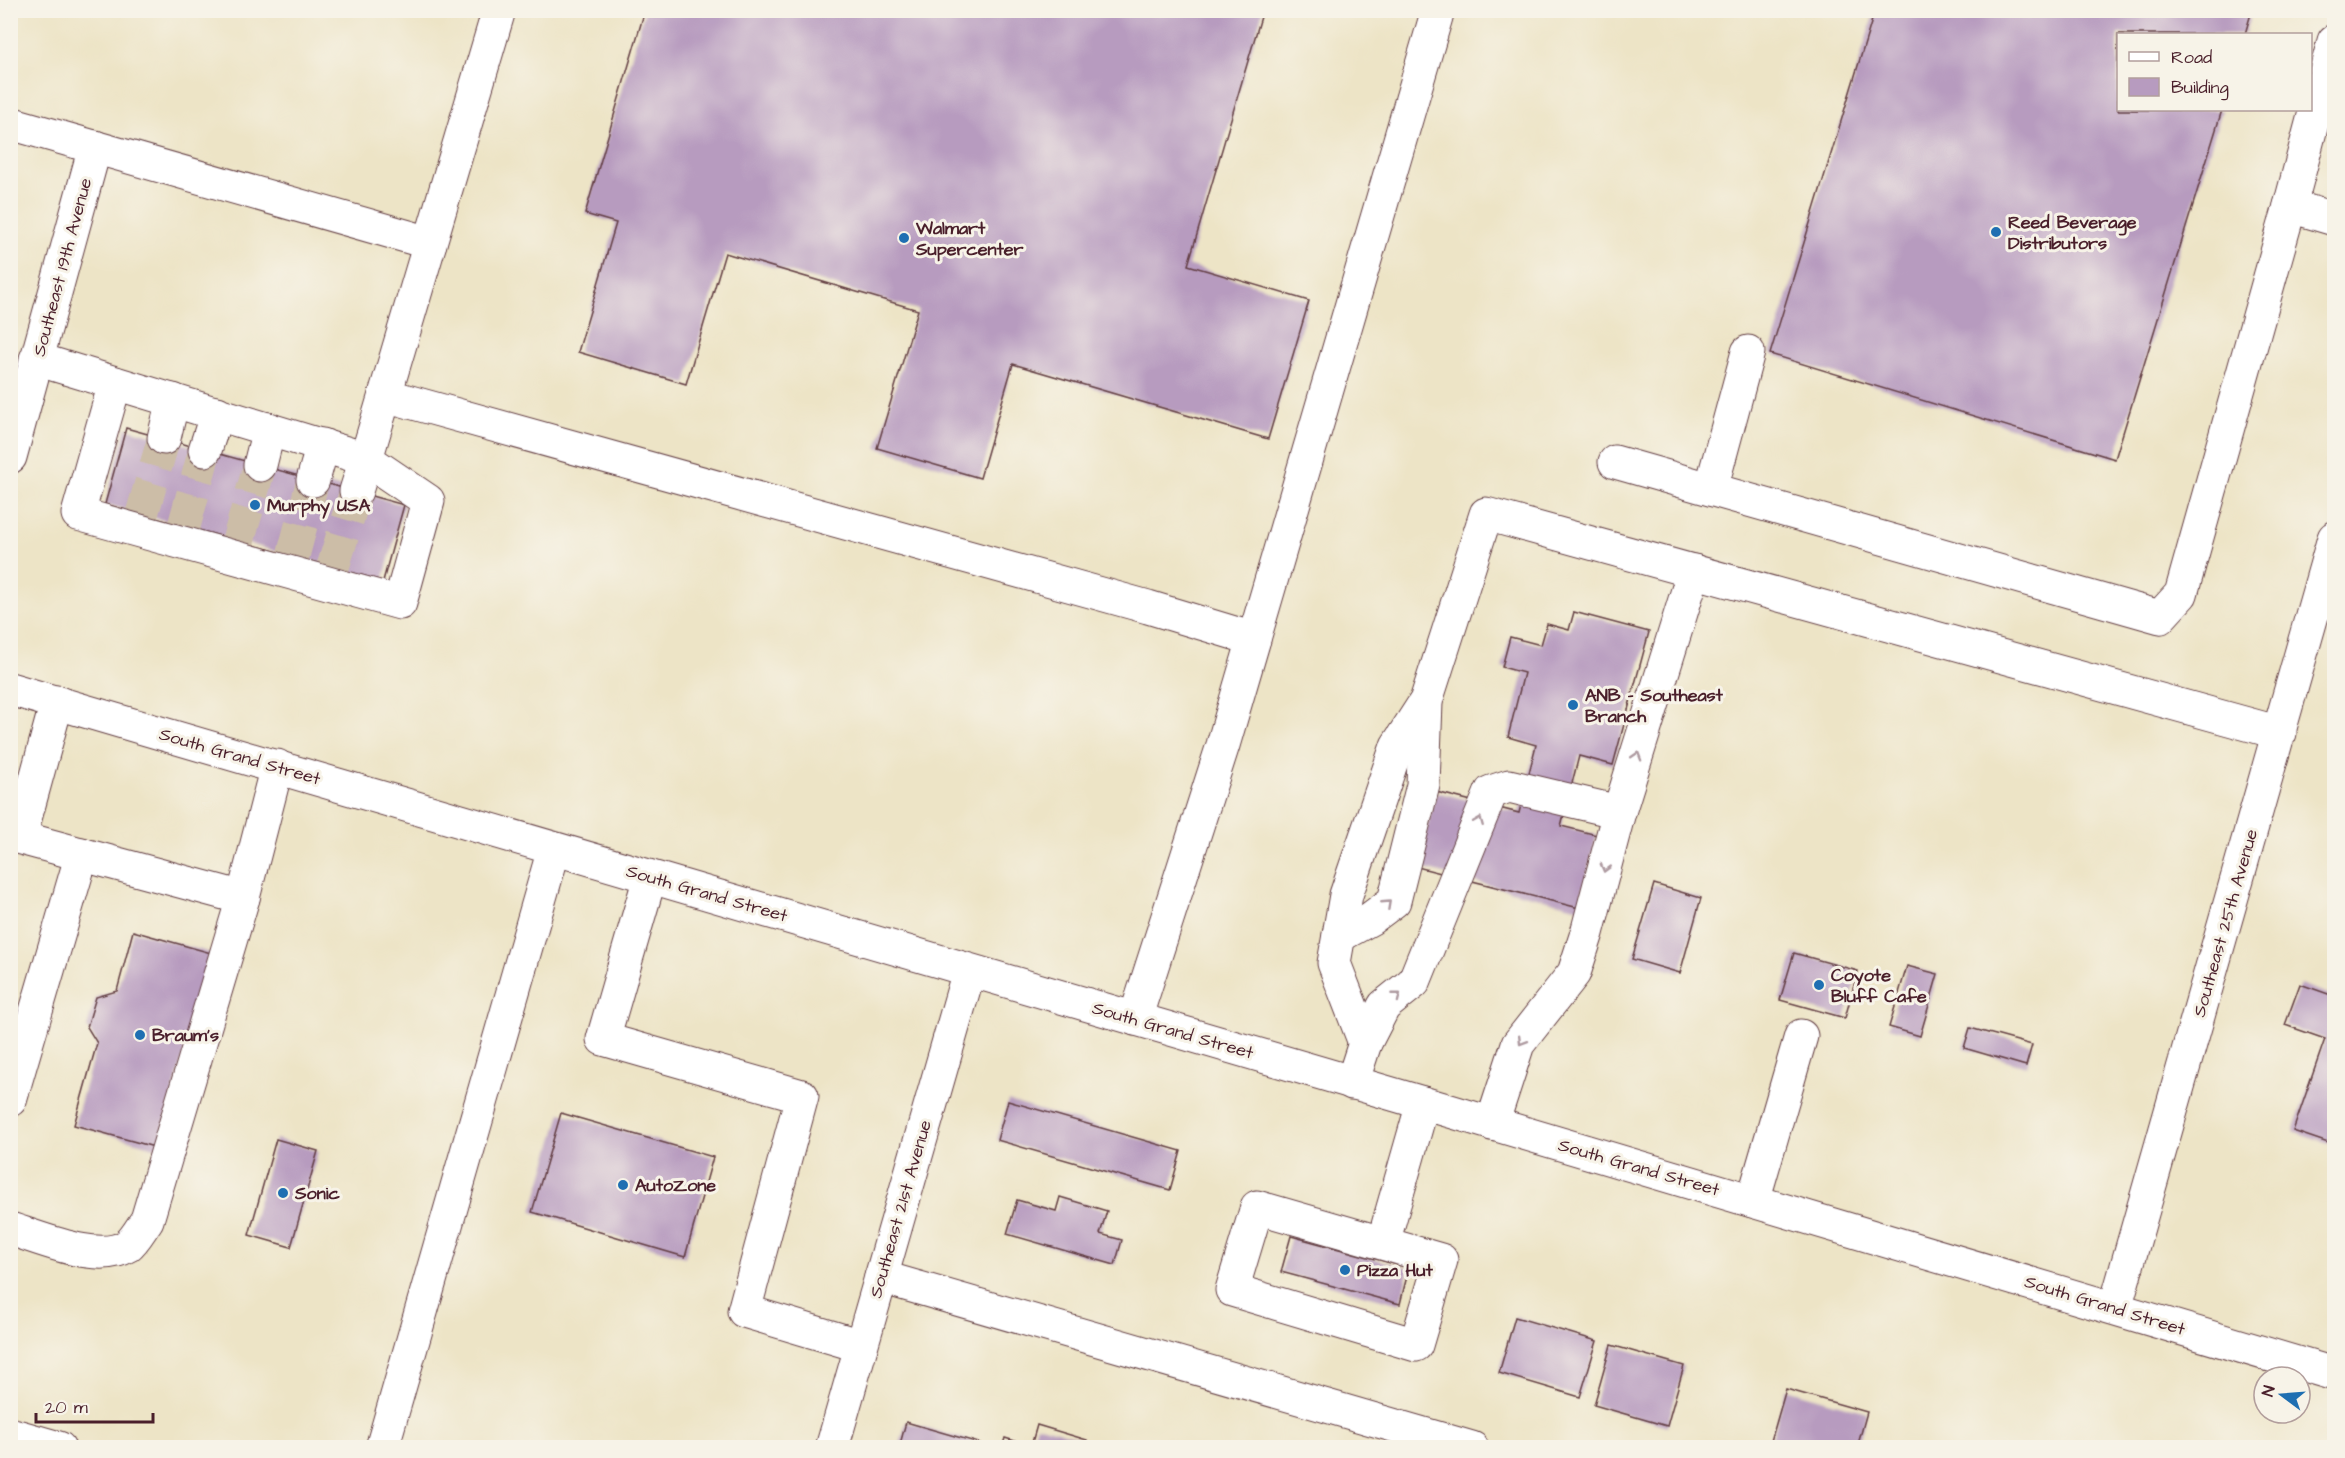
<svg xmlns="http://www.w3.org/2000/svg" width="2345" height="1458" font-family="'Architects Daughter',sans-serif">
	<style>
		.building { fill: #b79bbf }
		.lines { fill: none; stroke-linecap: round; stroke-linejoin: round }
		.minor-tunnel { stroke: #ccbda7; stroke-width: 33; stroke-dasharray: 33 16; stroke-linecap: butt }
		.minor-casing { stroke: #623d42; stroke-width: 35 }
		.major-casing { stroke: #623d42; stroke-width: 35 }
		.minor { stroke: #fff; stroke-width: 33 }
		.major { stroke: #fff; stroke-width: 33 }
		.oneway { stroke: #ae9aa0 }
		.poi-dot { fill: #1f6fb2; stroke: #f7f3e8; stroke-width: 2 }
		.labels { text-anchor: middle; stroke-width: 6; stroke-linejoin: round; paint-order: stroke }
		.poi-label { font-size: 18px; font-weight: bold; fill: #4a1f2b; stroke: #f7f3e8; text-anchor: start }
		.street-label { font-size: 18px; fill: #4a1f2b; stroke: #f7f3e8 }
	</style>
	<rect width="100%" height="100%" fill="#f7f3e8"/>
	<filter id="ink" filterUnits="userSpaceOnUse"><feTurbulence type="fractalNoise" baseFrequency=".0167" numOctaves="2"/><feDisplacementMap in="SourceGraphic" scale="12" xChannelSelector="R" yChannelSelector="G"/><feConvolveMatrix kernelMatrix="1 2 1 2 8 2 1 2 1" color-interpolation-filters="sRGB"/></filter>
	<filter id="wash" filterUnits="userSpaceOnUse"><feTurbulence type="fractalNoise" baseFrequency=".008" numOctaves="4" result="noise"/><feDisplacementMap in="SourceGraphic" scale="24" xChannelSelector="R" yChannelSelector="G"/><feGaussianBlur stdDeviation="1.35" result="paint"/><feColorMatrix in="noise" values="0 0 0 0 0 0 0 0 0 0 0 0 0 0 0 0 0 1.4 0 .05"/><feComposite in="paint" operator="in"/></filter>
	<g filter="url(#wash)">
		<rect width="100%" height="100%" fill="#ede4c6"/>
		<g id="blocks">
			<g class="building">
				<polygon points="645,10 1263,10 1188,265 1309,301 1268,439 1013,364 980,478 877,448 918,310 725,253 686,384 578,352 616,223 585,214"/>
				<polygon points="1875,10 2252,10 2245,34 2118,34 2118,110 2222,110 2115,459 1770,354"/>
				<polygon points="126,428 404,505 383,581 105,504"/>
				<polygon points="1574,612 1649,632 1613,765 1579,756 1561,826 1597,835 1579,908 1417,867 1436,792 1519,813 1536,745 1508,737 1524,673 1502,667 1510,637 1541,645 1547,624 1569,630"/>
				<polygon points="1654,884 1701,898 1680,973 1632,959"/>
				<polygon points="133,931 211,953 158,1148 74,1125 97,1043 87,1027 96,997 117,991"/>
				<polygon points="1794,953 1858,971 1845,1018 1780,1000"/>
				<polygon points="1907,966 1938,974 1920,1036 1889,1027"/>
				<polygon points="2300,984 2334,996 2334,1145 2293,1131 2325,1039 2285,1025"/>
				<polygon points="1970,1028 2032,1045 2026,1066 1964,1048"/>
				<polygon points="1008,1101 1181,1151 1170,1190 997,1140"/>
				<polygon points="561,1113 713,1157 685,1257 532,1212"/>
				<polygon points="276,1139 318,1151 291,1247 249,1235"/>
				<polygon points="1060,1197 1107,1211 1100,1234 1122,1240 1115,1265 1007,1234 1017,1200 1056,1211"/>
				<polygon points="1291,1236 1409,1268 1400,1304 1281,1272"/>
				<polygon points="1515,1317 1597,1341 1580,1397 1499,1373"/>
				<polygon points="1611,1345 1684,1366 1667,1426 1594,1405"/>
				<polygon points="1786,1389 1867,1412 1857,1448 1769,1448"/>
				<polygon points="906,1422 986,1445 986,1448 899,1448"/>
				<polygon points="1037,1425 1087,1440 1085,1448 1002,1448 1005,1438 1031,1446"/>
				<polygon points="1107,1442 1124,1447 1124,1448 1105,1448"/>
			</g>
		</g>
	</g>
	<g filter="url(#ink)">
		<use href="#blocks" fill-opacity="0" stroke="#623d42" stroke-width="1.5"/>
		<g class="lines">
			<g class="minor-tunnel">
				<polyline points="142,514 164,438"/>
				<polyline points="184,526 205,450"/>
				<polyline points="238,541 260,465"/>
				<polyline points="293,556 313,480"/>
				<polyline points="333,567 356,491"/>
			</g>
			<g class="minor-casing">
				<g id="minor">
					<polyline points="10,123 430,243"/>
					<polyline points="2290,206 2334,41"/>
					<polyline points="36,359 366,459 499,10"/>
					<polyline points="115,383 78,514 400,603 428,501 366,459 356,491"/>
					<polyline points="385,395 1148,607 1254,639"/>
					<polyline points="164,438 173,400"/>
					<polyline points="205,450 217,413"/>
					<polyline points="10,457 95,147"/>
					<polyline points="1615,462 2160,617 2181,594 2290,206 2334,219"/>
					<polyline points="260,465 269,429"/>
					<polyline points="313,480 323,445"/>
					<polyline points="1711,489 1748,352"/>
					<polyline points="10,835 243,898 277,766"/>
					<polyline points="20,837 57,702"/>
					<polyline points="650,877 603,1039 802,1096 744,1311 861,1346"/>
					<polyline points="1339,936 1370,919 1394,901 1423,785 1426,702"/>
					<polyline points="1135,1019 1223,745 1438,10"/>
					<polyline points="1365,1043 1334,963 1346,895 1397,746 1426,701 1486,514 2280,733"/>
					<polyline points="1352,1083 1365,1043 1384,1006 1414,982 1491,792 1509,786 1619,812"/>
					<polyline points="10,1100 82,854"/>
					<polyline points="1492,1124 1518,1044 1574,973 1587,933 1619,812 1694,571"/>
					<polyline points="1753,1201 1801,1036"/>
					<polygon points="1257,1207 1441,1260 1416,1345 1232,1290"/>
					<path d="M10 1229C41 1238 98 1264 127 1246 135 1240 141 1228 147 1220L243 898"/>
					<polyline points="1383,1243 1423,1103"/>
					<polyline points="881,1277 1472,1448"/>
					<polyline points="2115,1308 2334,538"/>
					<polyline points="10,1434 59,1448"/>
					<polyline points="382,1448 554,849"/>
					<polyline points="832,1448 969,971"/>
				</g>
			</g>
			<g class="major-casing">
				<polyline id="major" points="10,689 1423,1103 2334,1374"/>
			</g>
			<use href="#minor" class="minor"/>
			<use href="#major" class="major"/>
		</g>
		<defs><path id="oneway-chevron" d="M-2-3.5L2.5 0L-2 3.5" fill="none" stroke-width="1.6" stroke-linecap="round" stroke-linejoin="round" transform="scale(1.5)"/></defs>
		<g class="oneway">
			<use href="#oneway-chevron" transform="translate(1637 756) rotate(-73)"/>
			<use href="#oneway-chevron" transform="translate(1479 821) rotate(-68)"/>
			<use href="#oneway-chevron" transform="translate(1605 868) rotate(105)"/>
			<use href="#oneway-chevron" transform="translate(1387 904) rotate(-43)"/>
			<use href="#oneway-chevron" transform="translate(1397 996) rotate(-38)"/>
			<use href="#oneway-chevron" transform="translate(1522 1041) rotate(122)"/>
		</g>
	</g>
	<g class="poi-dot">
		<circle cx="1996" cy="232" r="6"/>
		<circle cx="904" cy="238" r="6"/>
		<circle cx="255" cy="505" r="6"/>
		<circle cx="1573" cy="705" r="6"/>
		<circle cx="1819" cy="985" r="6"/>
		<circle cx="140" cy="1035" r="6"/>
		<circle cx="623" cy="1185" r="6"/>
		<circle cx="283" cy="1193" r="6"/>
		<circle cx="1345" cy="1270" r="6"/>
	</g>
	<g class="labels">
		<g class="poi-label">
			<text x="2008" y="228">Reed Beverage<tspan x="2008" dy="21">Distributors</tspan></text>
			<text x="916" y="234">Walmart<tspan x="916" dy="21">Supercenter</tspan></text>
			<text x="267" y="511">Murphy USA</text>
			<text x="1585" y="701">ANB - Southeast<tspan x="1585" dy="21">Branch</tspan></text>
			<text x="1831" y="981">Coyote<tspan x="1831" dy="21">Bluff Cafe</tspan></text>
			<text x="152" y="1041">Braum's</text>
			<text x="635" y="1191">AutoZone</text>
			<text x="295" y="1199">Sonic</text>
			<text x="1357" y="1276">Pizza Hut</text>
		</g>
		<g class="street-label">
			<text transform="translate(62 267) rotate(-75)" y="6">Southeast 19th Avenue</text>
			<text transform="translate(240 756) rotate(16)" y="6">South Grand Street</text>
			<text transform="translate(707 893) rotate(16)" y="6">South Grand Street</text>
			<text transform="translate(2225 923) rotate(-74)" y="6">Southeast 25th Avenue</text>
			<text transform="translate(1173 1030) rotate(16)" y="6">South Grand Street</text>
			<text transform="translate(1639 1167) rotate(16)" y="6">South Grand Street</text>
			<text transform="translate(900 1209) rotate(-74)" y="6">Southeast 21st Avenue</text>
			<text transform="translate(2105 1305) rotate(17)" y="6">South Grand Street</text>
		</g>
	</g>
	<rect width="2345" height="1458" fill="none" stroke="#f7f3e8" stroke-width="36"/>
	<rect x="2117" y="33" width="195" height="78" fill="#f7f3e8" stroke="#b29e9c" stroke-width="1.5"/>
	<rect x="2129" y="52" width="30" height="9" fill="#ffffff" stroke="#b29e9c" stroke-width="1.5"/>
	<text x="2171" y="63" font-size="18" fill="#4a1f2b">Road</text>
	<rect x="2129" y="78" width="30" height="18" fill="#b79bbf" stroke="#b29e9c" stroke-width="1.5"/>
	<text x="2171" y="93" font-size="18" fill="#4a1f2b">Building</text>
	<g transform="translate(2282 1395) rotate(286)"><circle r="28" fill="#f7f3e8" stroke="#b29e9c" stroke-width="1.5"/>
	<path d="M0-4.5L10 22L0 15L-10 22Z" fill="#1f6fb2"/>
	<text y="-9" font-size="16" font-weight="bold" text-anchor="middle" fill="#4a1f2b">N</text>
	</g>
	<path d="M36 1413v9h117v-9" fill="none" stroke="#4a1f2b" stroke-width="3"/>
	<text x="45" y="1413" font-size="18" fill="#4a1f2b" stroke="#f7f3e8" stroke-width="4.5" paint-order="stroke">20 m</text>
</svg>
